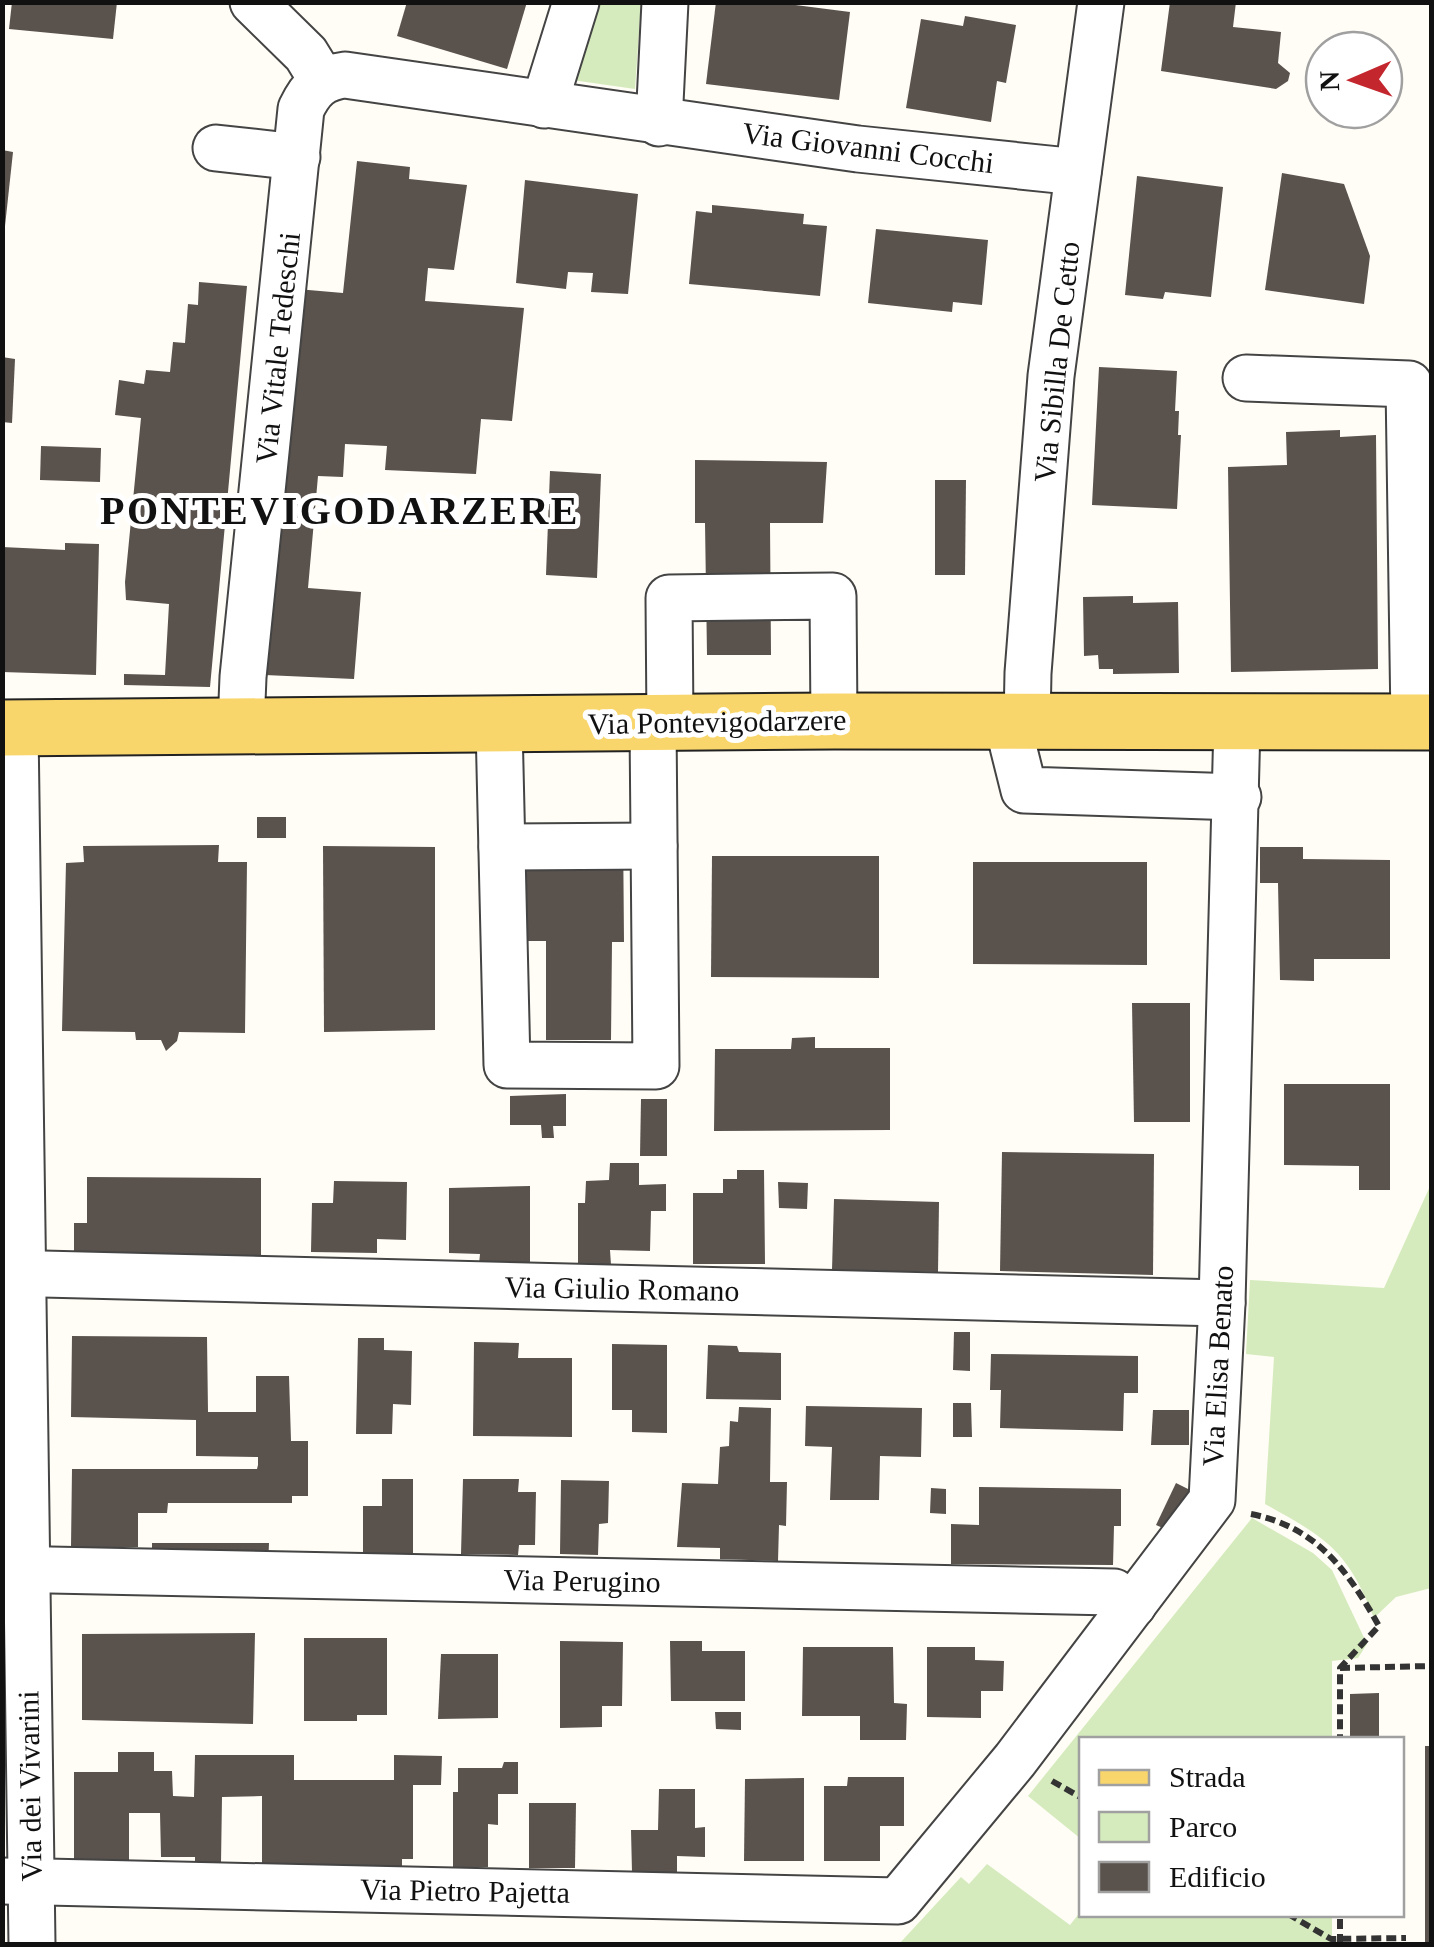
<svg xmlns="http://www.w3.org/2000/svg" width="1434" height="1947" font-family="'Times New Roman',serif">
	<style>
		.green { fill: #d5ebbd }
		.building { fill: #5a524d }
		.lines { fill: none; stroke-linecap: round; stroke-linejoin: round }
		.minor-casing { stroke: #444; stroke-width: 49 }
		.major-casing { stroke: #222; stroke-width: 59 }
		.path { stroke: #333; stroke-width: 6; stroke-dasharray: 10 5; stroke-linecap: butt }
		.minor { stroke: #fff; stroke-width: 45 }
		.major { stroke: #f9d66b; stroke-width: 55 }
		.labels { text-anchor: middle; stroke-width: 10; stroke-linejoin: round; paint-order: stroke }
		.street-label { font-size: 30px; fill: #111; stroke: #fff }
		.district-label { font-size: 40px; font-weight: bold; letter-spacing: 2.5px; fill: #111; stroke: #fff }
	</style>
	<rect width="100%" height="100%" fill="#fffdf5"/>
	<g class="green">
		<polygon points="596,3 641,3 635,89 572,80"/>
		<path d="M1431 1184V1588L1396 1597 1374 1618C1348 1551 1327 1538 1265 1504L1274 1357 1246 1354 1250 1280 1384 1288Z"/>
		<polygon points="1252,1518 1313,1553 1332,1570 1367,1644 1358,1658 1332,1661 1332,1739 1082,1740 1081,1839 1028,1796"/>
		<polygon points="987,1864 1070,1925 1081,1911 1082,1914 1332,1915 1332,1944 899,1944 961,1877 969,1884"/>
	</g>
	<g class="building">
		<polygon points="12,2 117,2 113,39 9,29"/>
		<polygon points="407,2 527,2 507,69 397,36"/>
		<polygon points="716,2 772,2 850,12 839,100 706,84"/>
		<polygon points="1170,2 1236,2 1233,27 1281,32 1278,63 1290,73 1288,81 1276,89 1161,71"/>
		<polygon points="965,16 1016,25 1006,83 997,81 991,122 906,108 921,19 963,26"/>
		<polygon points="2,150 13,152 5,226 2,226"/>
		<polygon points="357,161 410,167 409,179 467,185 454,270 428,268 425,301 524,308 512,421 481,419 476,474 385,470 387,446 345,444 343,477 318,476 308,588 361,592 354,679 265,675 297,289 343,293"/>
		<polygon points="1282,173 1344,184 1370,256 1364,304 1265,290"/>
		<polygon points="1137,176 1223,187 1211,297 1165,292 1163,299 1125,295"/>
		<polygon points="525,180 638,194 628,294 591,292 593,273 568,272 566,289 516,283"/>
		<polygon points="712,205 804,214 803,224 827,226 820,296 689,284 696,211 712,213"/>
		<polygon points="876,229 988,240 982,305 953,302 952,312 868,303"/>
		<polygon points="199,282 247,286 210,687 124,685 124,674 165,675 169,604 126,600 125,582 141,418 115,415 119,380 144,384 146,370 170,372 173,342 185,343 188,304 198,305"/>
		<polygon points="2,357 15,359 12,423 2,422"/>
		<polygon points="1099,367 1177,371 1175,411 1179,411 1178,435 1181,435 1177,509 1092,505"/>
		<polygon points="1340,430 1340,437 1376,435 1378,669 1231,672 1228,467 1287,465 1286,432"/>
		<polygon points="41,446 101,448 100,482 40,480"/>
		<polygon points="695,460 827,462 823,523 770,523 771,655 707,655 705,523 695,523"/>
		<polygon points="550,471 601,474 597,578 546,575"/>
		<polygon points="935,480 966,480 965,575 935,575"/>
		<polygon points="65,543 99,544 96,675 2,672 2,547 65,550"/>
		<polygon points="1133,596 1133,603 1178,602 1179,673 1113,674 1113,669 1099,669 1098,655 1084,656 1083,597"/>
		<rect x="257" y="817" width="29" height="21"/>
		<polygon points="519,825 623,825 624,942 612,942 611,1040 546,1040 546,941 520,941"/>
		<polygon points="219,845 218,862 247,862 245,1033 179,1032 177,1041 166,1051 161,1040 136,1040 135,1032 62,1031 66,863 84,862 83,846"/>
		<polygon points="323,846 435,847 435,1030 324,1032"/>
		<polygon points="1260,847 1303,847 1303,859 1390,860 1390,959 1314,959 1314,981 1280,980 1278,883 1260,883"/>
		<polygon points="712,856 879,856 879,978 711,977"/>
		<polygon points="973,862 1147,862 1147,965 973,964"/>
		<polygon points="1132,1003 1190,1003 1190,1122 1134,1122"/>
		<polygon points="815,1037 815,1048 890,1048 890,1130 714,1131 715,1049 791,1049 792,1038"/>
		<polygon points="1284,1084 1390,1084 1390,1190 1359,1190 1359,1166 1284,1165"/>
		<polygon points="566,1094 566,1126 553,1126 554,1138 542,1138 541,1125 510,1125 510,1096"/>
		<polygon points="641,1099 667,1099 667,1156 640,1156"/>
		<polygon points="1002,1152 1154,1154 1153,1275 1000,1271"/>
		<polygon points="610,1163 639,1163 639,1185 666,1184 666,1211 651,1211 650,1251 610,1250 611,1265 578,1264 578,1203 585,1203 586,1181 609,1180"/>
		<polygon points="737,1170 764,1170 765,1264 693,1264 693,1193 723,1193 723,1179 737,1179"/>
		<polygon points="87,1177 261,1178 261,1258 74,1256 74,1223 87,1223"/>
		<polygon points="334,1181 407,1182 406,1240 377,1239 377,1253 311,1252 312,1203 333,1203"/>
		<polygon points="778,1182 808,1183 807,1209 779,1208"/>
		<polygon points="530,1186 530,1265 479,1264 480,1254 449,1253 449,1188"/>
		<polygon points="834,1199 939,1202 938,1272 832,1270"/>
		<polygon points="954,1332 970,1332 970,1371 953,1370"/>
		<polygon points="72,1336 207,1337 208,1412 256,1412 256,1376 289,1376 291,1441 308,1441 308,1496 292,1496 292,1503 168,1503 167,1513 138,1513 138,1547 71,1547 72,1469 257,1469 258,1465 258,1457 196,1456 196,1420 71,1417"/>
		<polygon points="358,1338 384,1338 384,1350 412,1351 411,1405 393,1404 392,1434 356,1434"/>
		<polygon points="474,1342 519,1343 518,1358 572,1358 572,1437 473,1436"/>
		<polygon points="612,1344 667,1345 667,1433 632,1432 632,1410 612,1410"/>
		<polygon points="708,1345 737,1346 739,1352 781,1353 781,1400 706,1399"/>
		<polygon points="991,1354 1138,1356 1138,1393 1124,1393 1123,1431 1000,1428 1001,1390 990,1390"/>
		<polygon points="953,1403 971,1403 972,1437 953,1437"/>
		<polygon points="806,1406 922,1408 921,1457 880,1456 879,1500 830,1500 832,1447 805,1446"/>
		<polygon points="739,1407 771,1408 770,1482 787,1482 786,1526 779,1525 778,1561 720,1559 720,1548 677,1547 682,1483 718,1484 720,1447 729,1446 730,1421 738,1422"/>
		<polygon points="1153,1410 1189,1410 1189,1445 1151,1445"/>
		<polygon points="382,1479 413,1479 413,1554 363,1553 363,1506 382,1506"/>
		<polygon points="463,1479 519,1479 518,1492 536,1492 535,1545 519,1545 518,1555 461,1554"/>
		<polygon points="561,1480 609,1481 608,1523 599,1524 598,1555 560,1554"/>
		<polygon points="1176,1483 1190,1490 1172,1532 1156,1525"/>
		<polygon points="979,1487 1121,1489 1121,1526 1114,1526 1113,1565 951,1564 951,1524 979,1525"/>
		<polygon points="931,1488 946,1489 946,1514 930,1513"/>
		<polygon points="152,1543 269,1543 268,1566 152,1565"/>
		<polygon points="255,1633 253,1724 82,1720 82,1634"/>
		<polygon points="304,1638 387,1638 387,1715 357,1715 357,1721 304,1721"/>
		<polygon points="560,1641 623,1642 622,1706 602,1706 602,1727 560,1728"/>
		<polygon points="670,1641 702,1641 702,1651 745,1651 745,1701 671,1701"/>
		<polygon points="803,1647 893,1647 894,1703 907,1704 906,1740 860,1740 860,1716 802,1716"/>
		<polygon points="927,1647 975,1647 975,1660 1004,1661 1003,1691 981,1691 981,1718 927,1717"/>
		<polygon points="441,1654 498,1654 498,1718 438,1719"/>
		<polygon points="1379,1693 1379,1740 1350,1740 1350,1694"/>
		<polygon points="715,1712 741,1712 741,1730 716,1729"/>
		<rect x="1425" y="1746" width="7" height="198"/>
		<polygon points="118,1752 154,1752 154,1771 172,1771 173,1796 194,1797 195,1755 294,1755 294,1780 394,1780 394,1755 442,1756 441,1785 413,1785 413,1859 402,1859 402,1866 262,1867 262,1796 222,1797 221,1863 195,1862 195,1857 161,1857 160,1813 129,1813 129,1861 74,1861 74,1772 118,1772"/>
		<polygon points="504,1762 518,1762 518,1794 498,1794 498,1825 488,1824 488,1867 453,1867 453,1792 458,1792 458,1768 502,1768"/>
		<polygon points="848,1777 904,1777 904,1826 880,1826 880,1861 824,1861 824,1786 847,1786"/>
		<polygon points="804,1778 804,1861 744,1861 745,1779"/>
		<polygon points="659,1789 695,1789 695,1828 705,1827 705,1857 677,1856 677,1872 632,1872 631,1830 658,1830"/>
		<polygon points="529,1803 576,1803 575,1868 529,1868"/>
	</g>
	<g class="lines">
		<g class="minor-casing">
			<g id="minor">
				<polyline points="253,2 306,54 322,80"/>
				<polyline points="544,105 576,2"/>
				<polyline points="659,123 665,2"/>
				<polyline points="216,148 297,157"/>
				<polyline points="1246,378 1409,384 1414,722"/>
				<polyline points="1007,722 1024,790 1238,797"/>
				<polyline points="1027,722 1028,673 1051,376 1101,2"/>
				<polyline points="670,723 669,598 833,596 834,721"/>
				<polyline points="499,725 507,1065 656,1066 653,723"/>
				<path d="M241 726 243 677 301 109C311 88 321 78 345 75L858 149 1078 172"/>
				<polyline points="15,728 32,1944"/>
				<polyline points="502,847 654,846"/>
				<polyline points="2,1273 1222,1303"/>
				<polyline points="2,1569 1114,1592 1133,1605"/>
				<polyline points="2,1881 898,1901 1015,1760 1212,1500 1222,1303 1237,724"/>
			</g>
		</g>
		<g class="major-casing">
			<polyline id="major" points="2,728 834,721 1432,722"/>
		</g>
		<g class="path">
			<path d="M1251 1514C1317 1527 1348 1571 1379 1626L1340 1668V1740"/>
			<polyline points="1340,1668 1432,1666"/>
			<polyline points="1052,1781 1082,1798"/>
			<polyline points="1288,1914 1331,1939 1406,1938"/>
			<polyline points="1340,1944 1340,1914"/>
		</g>
		<use href="#minor" class="minor"/>
		<use href="#major" class="major"/>
	</g>
	<g class="labels">
		<g class="street-label">
			<text transform="translate(868 148) rotate(7)" y="10">Via Giovanni Cocchi</text>
			<text transform="translate(278 348) rotate(-84)" y="10">Via Vitale Tedeschi</text>
			<text transform="translate(1057 362) rotate(-84)" y="10">Via Sibilla De Cetto</text>
			<text transform="translate(717 722) rotate(-1)" y="10">Via Pontevigodarzere</text>
			<text transform="translate(622 1289) rotate(1)" y="10">Via Giulio Romano</text>
			<text transform="translate(1218 1366) rotate(-87)" y="10">Via Elisa Benato</text>
			<text transform="translate(582 1581) rotate(1)" y="10">Via Perugino</text>
			<text transform="translate(30 1786) rotate(-91)" y="10">Via dei Vivarini</text>
			<text transform="translate(465 1891) rotate(1)" y="10">Via Pietro Pajetta</text>
		</g>
		<g class="district-label">
			<text x="340" y="524">PONTEVIGODARZERE</text>
		</g>
	</g>
	<rect width="1434" height="1947" fill="none" stroke="#111111" stroke-width="10"/>
	<rect x="1079" y="1737" width="325" height="180" fill="#ffffff" stroke="#a0a0a0" stroke-width="2.5"/>
	<rect x="1099" y="1770" width="50" height="15" fill="#f9d66b" stroke="#a0a0a0" stroke-width="2.5"/>
	<text x="1169" y="1787" font-size="30" fill="#111111">Strada</text>
	<rect x="1099" y="1812" width="50" height="30" fill="#d5ebbd" stroke="#a0a0a0" stroke-width="2.5"/>
	<text x="1169" y="1837" font-size="30" fill="#111111">Parco</text>
	<rect x="1099" y="1862" width="50" height="30" fill="#5a524d" stroke="#a0a0a0" stroke-width="2.5"/>
	<text x="1169" y="1887" font-size="30" fill="#111111">Edificio</text>
	<g transform="translate(1354 80) rotate(268)"><circle r="48" fill="#ffffff" stroke="#a0a0a0" stroke-width="2.5"/>
	<path d="M0-8L18 38L0 25L-18 38Z" fill="#c4262e"/>
	<text y="-15" font-size="28" font-weight="bold" text-anchor="middle" fill="#111111">N</text>
	</g>
</svg>
